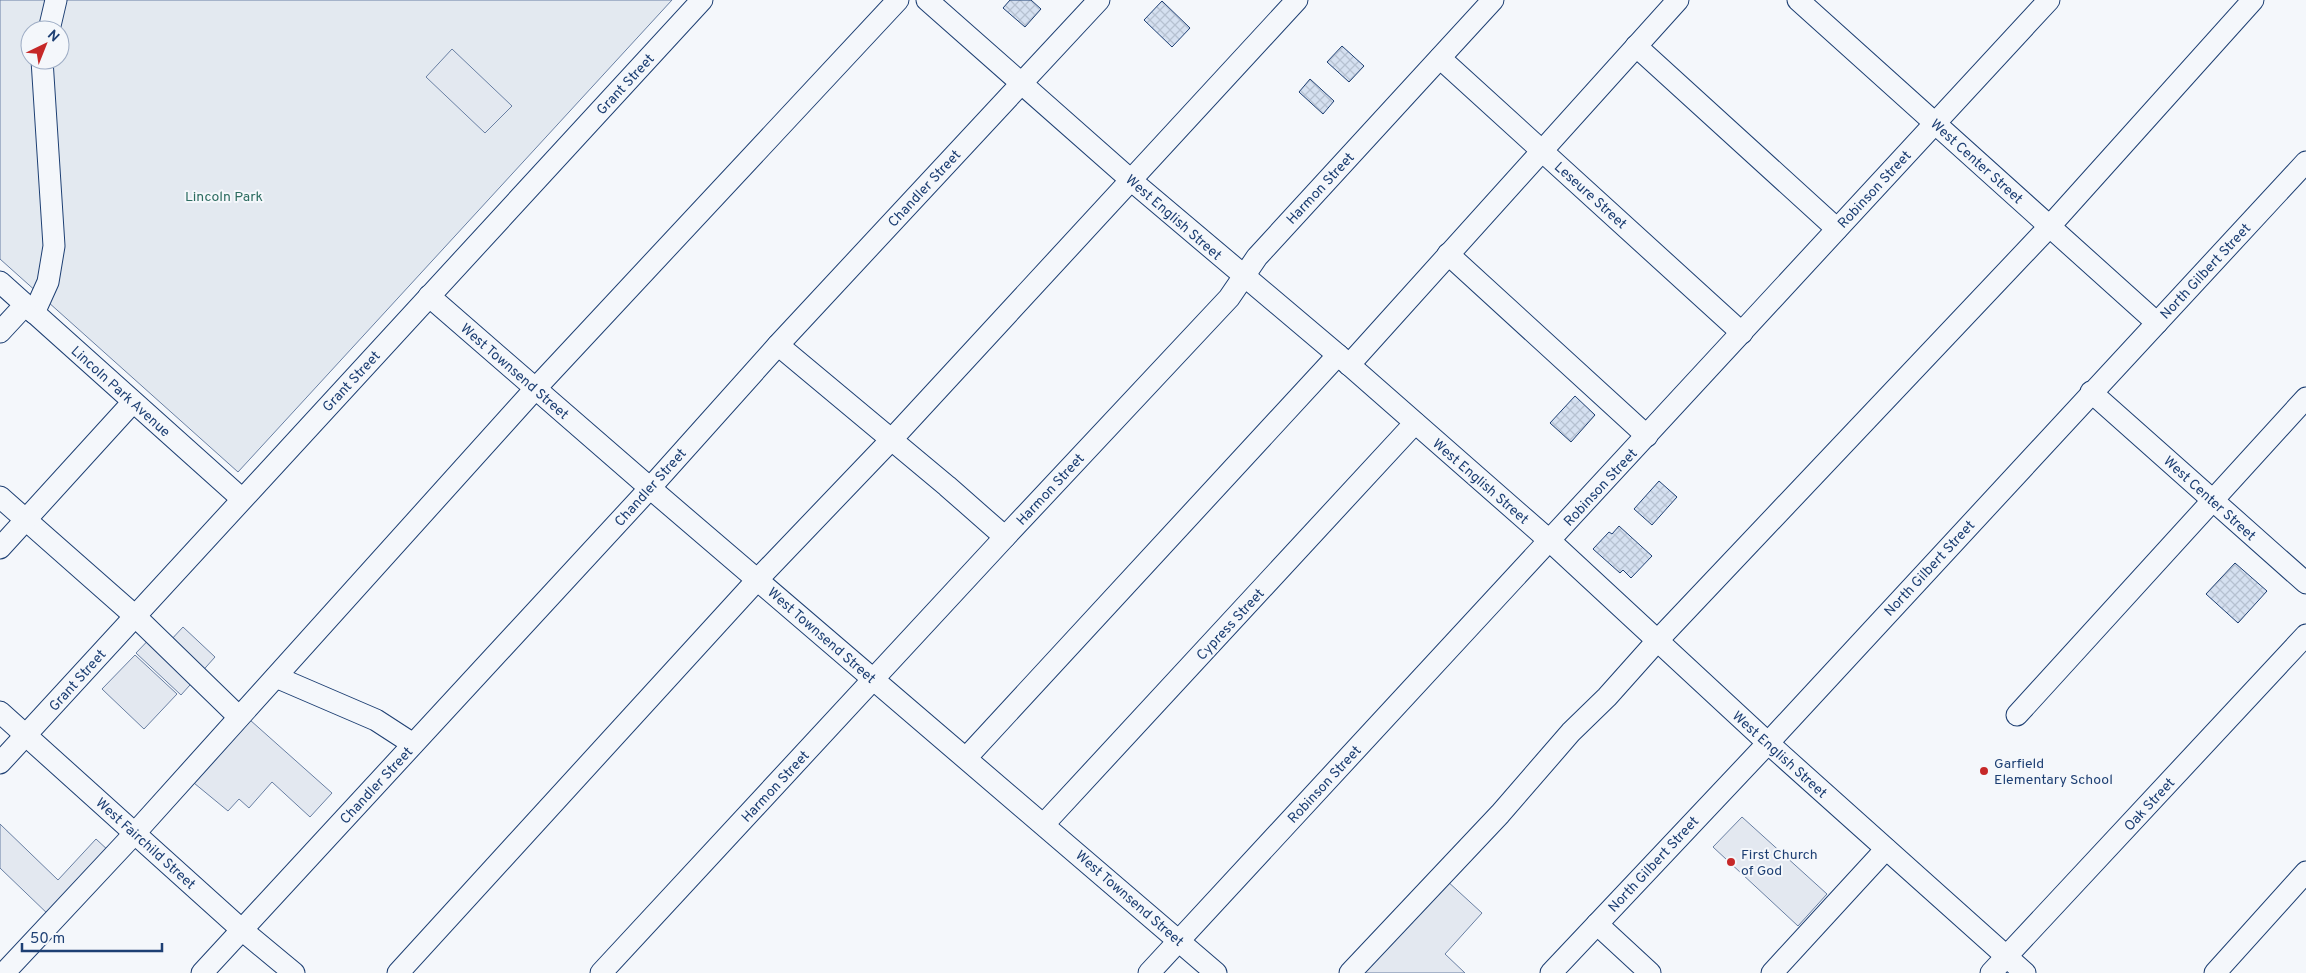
<svg xmlns="http://www.w3.org/2000/svg" width="2306" height="973" font-family="Overpass,sans-serif">
	<style>
		.green { fill: #e3e9f0; stroke: #687fa3; fill-rule: evenodd }
		.parking { fill: #e3e8f0; stroke: #687fa3 }
		.building { fill: url(#building-cross-hatch); stroke: #1d3f73 }
		.lines { fill: none; stroke-linecap: round; stroke-linejoin: round }
		.minor-casing { stroke: #1d3f73; stroke-width: 23 }
		.minor { stroke: #f4f7fb; stroke-width: 21 }
		.poi-dot { fill: #c62828; stroke: #f4f7fb; stroke-width: 2 }
		.labels { text-anchor: middle; stroke-width: 4; stroke-linejoin: round; paint-order: stroke }
		.street-label { font-size: 14px; fill: #1d3f73; stroke: #f4f7fb }
		.park-label { font-size: 14px; fill: #2c6c60; stroke: #f4f7fb }
		.poi-label { font-size: 14px; fill: #1d3f73; stroke: #f4f7fb; text-anchor: start }
	</style>
	<defs>
		<pattern id="building-cross-hatch" width="8" height="8" patternUnits="userSpaceOnUse" patternTransform="scale(1.25)"><rect width="8" height="8" fill="#d5e0f0"/><path d="M0 0l8 8M0 8l8-8" fill="none" stroke="#b6c1d1"/></pattern>
	</defs>
	<rect width="100%" height="100%" fill="#f4f7fb"/>
	<path class="green" d="M0 0H672L238 472 0 259ZM30 30H60V60H30Z"/>
	<g class="parking">
		<polygon points="452,49 512,106 485,133 426,77"/>
		<polygon points="183,627 215,657 181,695 136,653 157,631 169,642"/>
		<polygon points="135,655 177,694 144,729 102,689"/>
		<polygon points="250,720 332,793 310,817 272,782 249,808 239,799 228,811 194,783"/>
		<polygon points="1742,817 1827,894 1798,926 1713,847"/>
		<polygon points="0,824 58,880 96,839 110,852 51,917 0,868"/>
		<polygon points="1446,880 1482,913 1445,954 1465,973 1359,973"/>
	</g>
	<g class="building">
		<polygon points="1010,0 1031,0 1041,9 1025,27 1003,8"/>
		<polygon points="1162,1 1190,28 1172,47 1144,20"/>
		<polygon points="1342,46 1364,66 1349,82 1327,62"/>
		<polygon points="1310,79 1334,101 1323,114 1299,92"/>
		<polygon points="1575,396 1595,415 1571,442 1550,423"/>
		<polygon points="1659,481 1677,497 1652,525 1634,509"/>
		<polygon points="1619,526 1652,556 1631,578 1623,570 1620,573 1593,549 1609,532 1612,534"/>
		<polygon points="2235,563 2267,591 2238,623 2206,594"/>
	</g>
	<g class="lines">
		<g class="minor-casing">
			<g id="minor">
				<polyline points="927,0 1132,181 1338,355 1550,541 1768,743 2025,973"/>
				<polyline points="1798,0 2157,323"/>
				<polyline points="49,30 56,0"/>
				<polyline points="1636,46 1837,229"/>
				<polyline points="1440,58 1742,333"/>
				<polyline points="1448,254 1647,436"/>
				<polyline points="0,282 242,499"/>
				<polyline points="429,296 650,488 1216,973"/>
				<polyline points="34,313 48,282 54,246 42,60"/>
				<polyline points="0,332 25,305"/>
				<polyline points="778,345 947,486 1005,537"/>
				<polyline points="1349,365 1678,0"/>
				<polyline points="2091,392 2306,583"/>
				<polyline points="0,497 135,616 239,717"/>
				<polyline points="0,548 133,402"/>
				<polyline points="276,677 376,720 413,744"/>
				<polyline points="0,712 242,930 294,973"/>
				<polyline points="2017,715 2306,398"/>
				<polyline points="966,758 1338,355"/>
				<polyline points="0,763 702,0"/>
				<polyline points="1044,824 1415,423"/>
				<polyline points="1597,924 1650,973"/>
				<polyline points="4,973 135,833 535,389 898,0"/>
				<polyline points="202,973 650,488 778,345 1099,0"/>
				<polyline points="398,973 758,579 892,439 1297,0"/>
				<polyline points="601,973 1005,537 1229,298 1257,257 1493,0"/>
				<polyline points="1149,973 2049,0"/>
				<polyline points="1350,973 1500,814 1571,732 1607,697 1657,641 2049,227 2253,0"/>
				<polyline points="1551,973 1768,743 2306,162"/>
				<polyline points="1772,973 1886,849"/>
				<polyline points="1991,973 2306,635"/>
				<polyline points="2215,973 2306,872"/>
			</g>
		</g>
		<use href="#minor" class="minor"/>
	</g>
	<g class="poi-dot">
		<circle cx="1984" cy="771" r="5"/>
		<circle cx="1731" cy="862" r="5"/>
	</g>
	<g class="labels">
		<g class="street-label">
			<text transform="translate(625 84) rotate(-47)" y="5">Grant Street</text>
			<text transform="translate(1977 161) rotate(42)" y="5">West Center Street</text>
			<text transform="translate(924 188) rotate(-47)" y="5">Chandler Street</text>
			<text transform="translate(1320 188) rotate(-47)" y="5">Harmon Street</text>
			<text transform="translate(1874 189) rotate(-47)" y="5">Robinson Street</text>
			<text transform="translate(1591 195) rotate(42)" y="5">Leseure Street</text>
			<text transform="translate(1174 217) rotate(41)" y="5">West English Street</text>
			<text transform="translate(2205 271) rotate(-47)" y="5">North Gilbert Street</text>
			<text transform="translate(515 371) rotate(41)" y="5">West Townsend Street</text>
			<text transform="translate(351 381) rotate(-47)" y="5">Grant Street</text>
			<text transform="translate(121 391) rotate(42)" y="5">Lincoln Park Avenue</text>
			<text transform="translate(1481 481) rotate(41)" y="5">West English Street</text>
			<text transform="translate(650 487) rotate(-48)" y="5">Chandler Street</text>
			<text transform="translate(1600 487) rotate(-47)" y="5">Robinson Street</text>
			<text transform="translate(1050 489) rotate(-47)" y="5">Harmon Street</text>
			<text transform="translate(2210 498) rotate(42)" y="5">West Center Street</text>
			<text transform="translate(1929 568) rotate(-47)" y="5">North Gilbert Street</text>
			<text transform="translate(1230 624) rotate(-47)" y="5">Cypress Street</text>
			<text transform="translate(822 635) rotate(41)" y="5">West Townsend Street</text>
			<text transform="translate(77 680) rotate(-48)" y="5">Grant Street</text>
			<text transform="translate(1780 754) rotate(42)" y="5">West English Street</text>
			<text transform="translate(1324 784) rotate(-47)" y="5">Robinson Street</text>
			<text transform="translate(376 785) rotate(-47)" y="5">Chandler Street</text>
			<text transform="translate(775 786) rotate(-47)" y="5">Harmon Street</text>
			<text transform="translate(2149 804) rotate(-47)" y="5">Oak Street</text>
			<text transform="translate(146 843) rotate(42)" y="5">West Fairchild Street</text>
			<text transform="translate(1653 864) rotate(-47)" y="5">North Gilbert Street</text>
			<text transform="translate(1130 898) rotate(41)" y="5">West Townsend Street</text>
		</g>
		<g class="park-label">
			<text x="224" y="201">Lincoln Park</text>
		</g>
		<g class="poi-label">
			<text x="1994" y="768">Garfield<tspan x="1994" dy="16">Elementary School</tspan></text>
			<text x="1741" y="859">First Church<tspan x="1741" dy="16">of God</tspan></text>
		</g>
	</g>
	<g transform="translate(45 45) rotate(43)"><circle r="24" fill="#f4f7fb" stroke="#9eadc5"/>
	<path d="M0-4L9 19L0 12L-9 19Z" fill="#c62828"/>
	<text y="-8" font-size="14" font-weight="bold" text-anchor="middle" fill="#1d3f73">N</text>
	</g>
	<path d="M22 943v8h140v-8" fill="none" stroke="#1d3f73" stroke-width="2.5"/>
	<text x="30" y="943" font-size="15" fill="#1d3f73" stroke="#f4f7fb" stroke-width="4" paint-order="stroke">50 m</text>
</svg>
